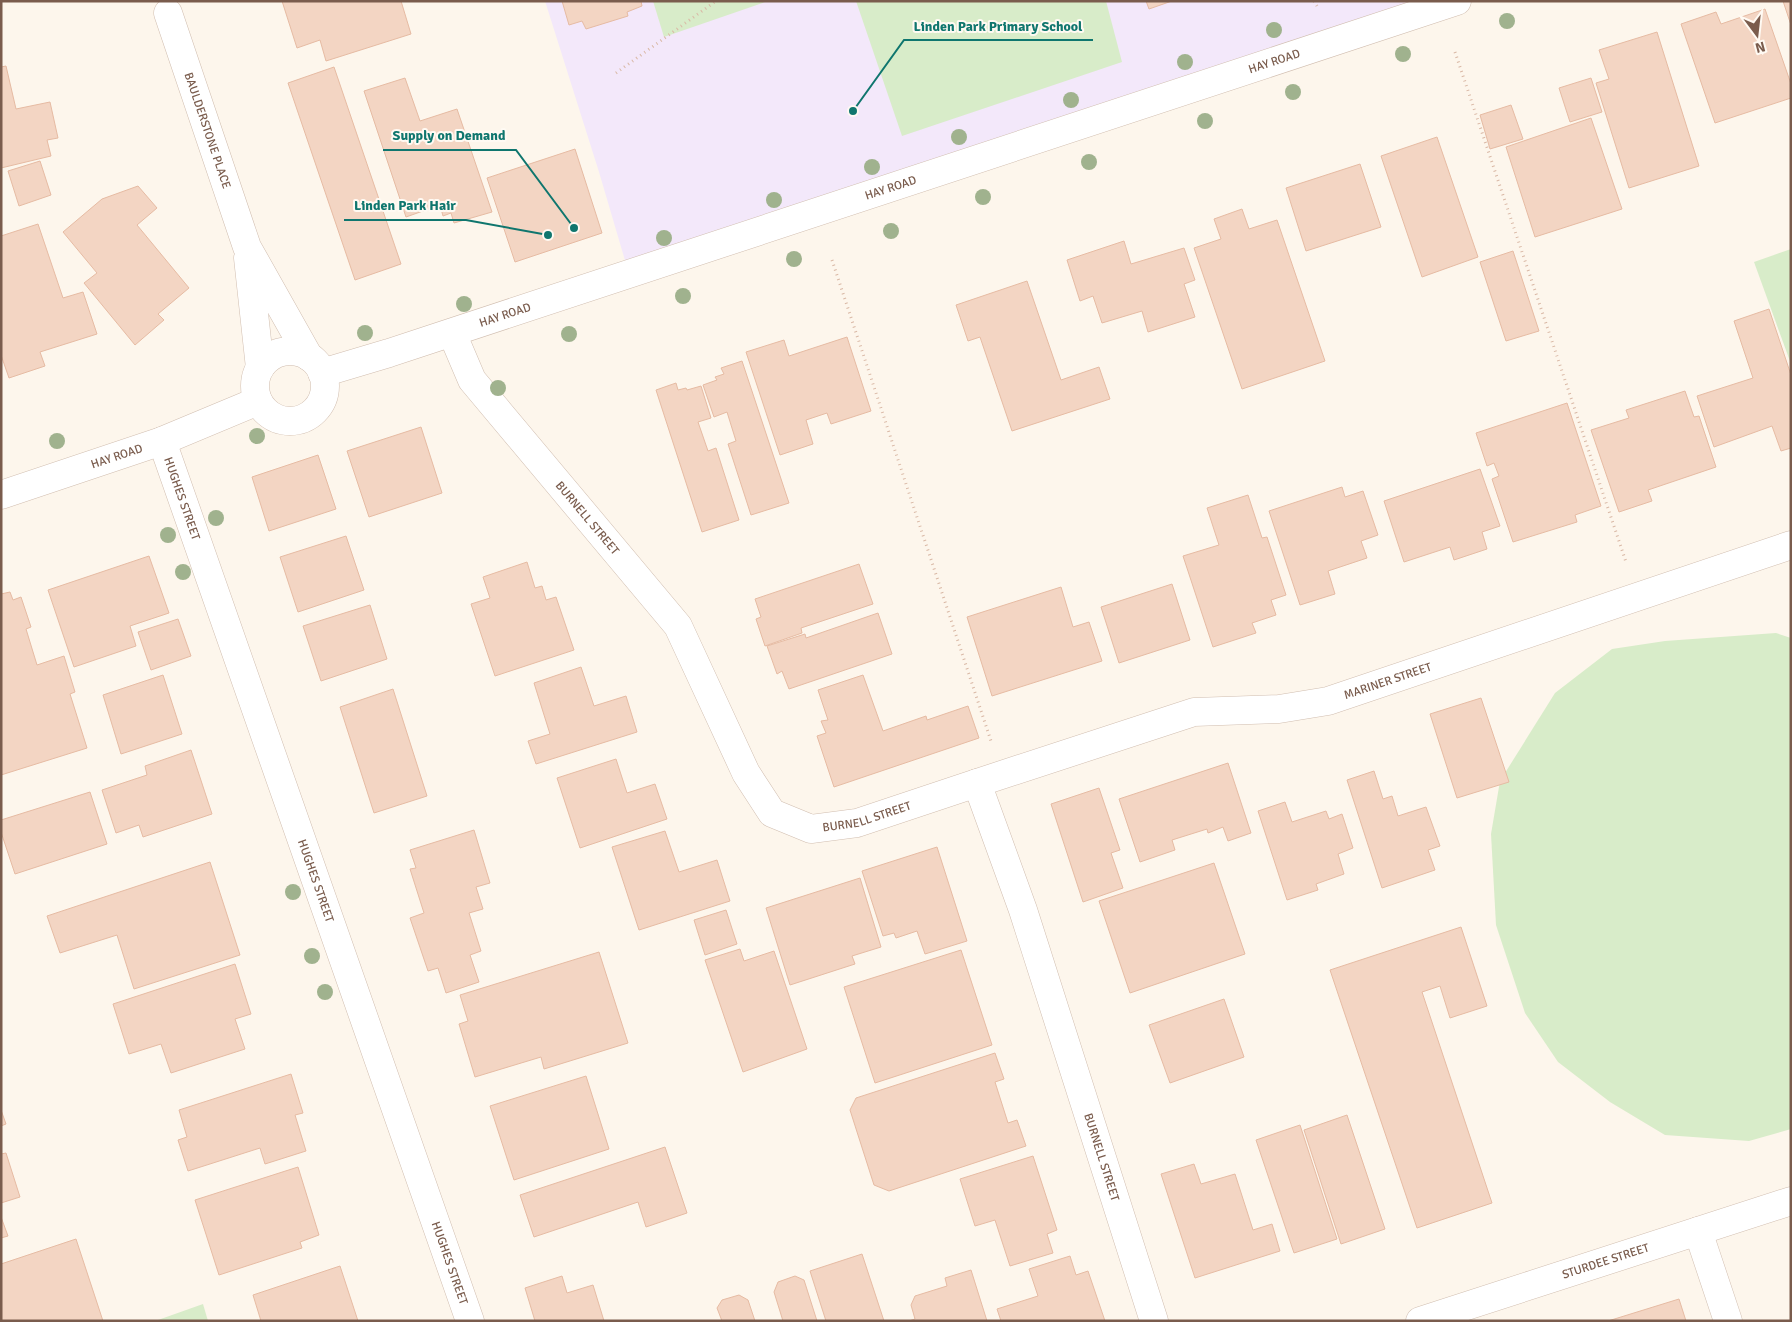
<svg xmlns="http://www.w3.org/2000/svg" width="1792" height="1322" font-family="Signika,sans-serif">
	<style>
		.education { fill: #f3e8fa }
		.green { fill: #d8ecc9 }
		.building { fill: #f3d5c3; stroke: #e6bba3 }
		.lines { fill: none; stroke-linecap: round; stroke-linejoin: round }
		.minor-casing { stroke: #d1beb0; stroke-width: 29 }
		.path { stroke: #d9b8a5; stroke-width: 3; stroke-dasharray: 1 4; stroke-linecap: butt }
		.minor { stroke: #fff; stroke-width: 28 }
		.tree { fill: #a0b28e }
		.labels { text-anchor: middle; stroke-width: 4; stroke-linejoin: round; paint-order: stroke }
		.street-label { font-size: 12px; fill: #7a5c4d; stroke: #fffaf3 }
		.leader { fill: none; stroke: #0f766e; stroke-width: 2 }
		.callout-dot { fill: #0f766e; stroke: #fffaf3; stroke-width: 2 }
		.callout-label { font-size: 14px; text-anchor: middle; font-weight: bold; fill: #0f766e; stroke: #fffaf3; stroke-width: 4; stroke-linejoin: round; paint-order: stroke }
	</style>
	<rect width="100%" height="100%" fill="#fdf6ec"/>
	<polygon class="education" points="545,1 1457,1 629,274 599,172"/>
	<g class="green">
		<polygon points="653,1 768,1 664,37"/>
		<polygon points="856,1 1106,1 1122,62 902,136"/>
		<polygon points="1791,249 1791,364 1754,262"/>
		<polygon points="1776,633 1791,638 1791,1129 1749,1141 1665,1135 1610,1102 1558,1062 1525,1013 1496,925 1491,834 1500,781 1555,693 1612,649 1665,641"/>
		<polygon points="203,1304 208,1321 158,1321 158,1320"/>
	</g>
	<g class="building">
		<polygon points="282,1 401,1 411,34 326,61 320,40 297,48"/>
		<polygon points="562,1 641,1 642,6 627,12 628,16 586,29 582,21 569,25"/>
		<polygon points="1146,1 1172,1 1149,9"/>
		<polygon points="1783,1 1791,1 1791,25"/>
		<polygon points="1765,9 1791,84 1791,98 1715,123 1681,24 1716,12 1721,24"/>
		<polygon points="1657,32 1699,166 1629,188 1596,83 1609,79 1599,50"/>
		<polygon points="6,66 16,109 50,102 58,138 47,140 51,156 1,168 1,67"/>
		<polygon points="334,67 401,264 355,280 288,83"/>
		<polygon points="405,78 420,121 457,109 492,212 454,223 451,213 443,216 440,205 406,217 364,91"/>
		<polygon points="1591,78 1602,112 1570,122 1559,88"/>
		<polygon points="1511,105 1523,139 1490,149 1480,115"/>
		<polygon points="1591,118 1622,209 1535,237 1506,147"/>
		<polygon points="1437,137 1478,257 1422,277 1381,156"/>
		<polygon points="575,149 602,233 515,262 487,178"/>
		<polygon points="40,161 51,195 19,206 8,171"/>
		<polygon points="1360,164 1381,227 1306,251 1286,188"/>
		<polygon points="138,186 157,208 137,225 189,288 158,314 164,320 135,345 84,283 97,273 63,232 102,199"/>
		<polygon points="1242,209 1249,229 1277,220 1325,361 1242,389 1194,248 1221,239 1214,219"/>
		<polygon points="38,224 63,298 83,292 97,334 40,352 45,366 9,378 1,355 1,236"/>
		<polygon points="1124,241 1131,264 1184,248 1195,280 1184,284 1195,317 1148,332 1142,311 1102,323 1093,296 1080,301 1067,260"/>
		<polygon points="1513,251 1539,331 1506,341 1480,262"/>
		<polygon points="1027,281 1061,380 1099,367 1110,399 1012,431 980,337 968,341 956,305"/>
		<polygon points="1769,309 1791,375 1791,448 1781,451 1772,426 1714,447 1697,396 1753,378 1734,321"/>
		<polygon points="847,337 871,411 831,424 827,413 806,420 813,444 780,455 746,352 784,340 789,356"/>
		<polygon points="742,361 789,503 751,515 728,444 736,441 727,412 714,417 703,385 717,380 715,377 724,374 721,368"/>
		<polygon points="676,383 678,390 686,388 687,390 701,386 711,418 698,422 708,451 716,448 739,520 702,532 656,390"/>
		<polygon points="1685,391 1694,417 1699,416 1716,467 1648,490 1652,501 1619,512 1591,430 1629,418 1626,410"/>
		<polygon points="1567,403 1601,506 1575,515 1577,522 1513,542 1492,479 1499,476 1494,463 1487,466 1476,433"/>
		<polygon points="421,427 442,493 369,517 347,451"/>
		<polygon points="318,455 336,509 269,531 252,477"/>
		<polygon points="1480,469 1500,526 1482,532 1487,549 1454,560 1450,547 1404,562 1384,501"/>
		<polygon points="1342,487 1345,497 1363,491 1378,535 1361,541 1367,558 1328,571 1335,594 1300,605 1269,511"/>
		<polygon points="1248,495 1262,538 1267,537 1286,595 1271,600 1276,615 1252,623 1256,633 1213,647 1183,556 1219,545 1207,508"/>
		<polygon points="346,536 364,590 298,612 280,557"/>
		<polygon points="149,556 169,613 130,626 136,646 74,667 48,590"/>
		<polygon points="527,562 535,588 542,586 546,600 556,597 574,650 495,676 471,604 490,598 483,577"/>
		<polygon points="859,564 873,604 801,628 802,633 765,646 756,619 761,617 755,599"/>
		<polygon points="1172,584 1190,640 1119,663 1101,607"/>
		<polygon points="1061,587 1073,627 1089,622 1102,661 992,696 967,617"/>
		<polygon points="10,592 13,600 21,597 31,627 26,629 37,665 64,656 75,692 70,694 87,748 1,775 1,594"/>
		<polygon points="370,605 387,659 321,681 303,626"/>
		<polygon points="878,613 892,654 789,689 782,671 777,674 767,646 805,634 806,638"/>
		<polygon points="178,619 191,656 151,670 138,632"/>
		<polygon points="581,667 594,706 626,696 637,732 536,764 528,741 550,734 534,683"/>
		<polygon points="163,675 182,734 121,754 103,695"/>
		<polygon points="863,675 883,731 926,716 927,720 968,706 979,738 834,787 817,736 826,733 821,721 828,720 818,690"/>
		<polygon points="393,689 427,796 374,813 340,707"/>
		<polygon points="1481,698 1509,782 1457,798 1430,714"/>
		<polygon points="191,750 212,814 143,837 139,825 116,833 102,790 147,775 145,766"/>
		<polygon points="616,759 627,793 655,784 667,819 580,848 557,778"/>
		<polygon points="1228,763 1251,833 1228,841 1223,827 1208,833 1207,829 1172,840 1175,850 1140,862 1119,799"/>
		<polygon points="1374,771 1383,799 1392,796 1398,816 1426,807 1440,846 1428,850 1435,870 1382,888 1347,780"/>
		<polygon points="1099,788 1120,850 1111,853 1123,888 1083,902 1051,804"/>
		<polygon points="90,792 107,844 15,874 1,832 1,820"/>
		<polygon points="1285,802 1292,822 1326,811 1329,819 1342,814 1353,848 1338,854 1344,874 1316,884 1318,890 1287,900 1258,811"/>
		<polygon points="474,830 490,883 476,887 483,909 469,913 481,951 470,955 479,982 446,993 438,968 428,971 410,918 424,913 410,869 416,868 410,850"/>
		<polygon points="665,831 679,872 717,860 730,901 639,930 612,847"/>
		<polygon points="937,847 967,941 925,954 917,931 896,938 894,933 883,936 862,871"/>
		<polygon points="210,862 240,955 134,989 117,935 60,953 47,916"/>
		<polygon points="1214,863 1245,954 1130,993 1099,901"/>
		<polygon points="860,878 881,947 852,956 855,964 790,985 766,908"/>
		<polygon points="726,910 737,944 705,955 694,920"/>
		<polygon points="1461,927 1487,1006 1450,1018 1440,986 1422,992 1492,1203 1417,1228 1330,970"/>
		<polygon points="740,949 744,961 774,951 807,1049 743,1072 705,960"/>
		<polygon points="961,950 992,1045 875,1083 844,987"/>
		<polygon points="599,952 628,1043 544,1069 541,1057 475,1077 459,1024 468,1021 460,995"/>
		<polygon points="235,964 251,1014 235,1019 245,1049 171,1073 161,1044 129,1054 113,1004"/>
		<polygon points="1224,999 1244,1057 1170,1083 1149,1025"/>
		<polygon points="995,1053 1004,1079 995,1082 1008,1123 1017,1120 1026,1146 889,1191 874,1185 850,1110 856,1098"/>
		<polygon points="291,1074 303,1113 295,1115 306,1151 265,1164 260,1148 188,1171 178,1140 187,1137 179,1110"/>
		<polygon points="586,1076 609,1149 514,1180 490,1106"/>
		<polygon points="1,1110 6,1124 1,1126"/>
		<polygon points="1347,1115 1385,1229 1341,1244 1304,1130"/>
		<polygon points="1300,1125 1337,1239 1294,1253 1256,1140"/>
		<polygon points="665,1147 687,1213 646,1227 638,1202 534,1237 520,1195"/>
		<polygon points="6,1153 20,1197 1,1203 1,1154"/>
		<polygon points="1033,1156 1057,1230 1047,1234 1053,1253 1010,1266 995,1220 975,1226 960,1179"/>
		<polygon points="1194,1164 1201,1184 1235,1174 1253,1230 1272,1224 1280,1251 1195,1278 1161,1174"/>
		<polygon points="298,1167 319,1235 300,1242 302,1248 219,1275 195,1200"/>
		<polygon points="1,1217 8,1236 1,1238"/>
		<polygon points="76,1239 103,1321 1,1321 1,1264"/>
		<polygon points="862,1254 884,1321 826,1321 810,1271"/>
		<polygon points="1070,1256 1076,1275 1088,1271 1105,1321 1001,1321 997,1309 1038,1296 1029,1269"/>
		<polygon points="340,1266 358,1321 261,1321 253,1295"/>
		<polygon points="971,1270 987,1321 909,1321 915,1319 911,1305 915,1296 947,1286 945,1278"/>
		<polygon points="562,1276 567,1293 593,1285 604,1321 535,1321 525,1288"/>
		<polygon points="795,1276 804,1280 817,1321 783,1321 774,1292 778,1282"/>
		<polygon points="739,1295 748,1300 755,1321 722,1321 717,1308 722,1300"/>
		<polygon points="1679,1299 1686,1321 1608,1321"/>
	</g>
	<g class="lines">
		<g class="minor-casing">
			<g id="minor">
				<path id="s1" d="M168 13 247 247 309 357"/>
				<polyline points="248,258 260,368"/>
				<path id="s2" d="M452 333 472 380 678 626 746 773 772 813 811 829 857 823 977 783 1023 910 1154 1321"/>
				<circle cx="290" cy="386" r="35"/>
				<path id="s3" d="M322 373 389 353 1457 1"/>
				<path id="s4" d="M162 441 470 1321"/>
				<path id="s5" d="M1 495 162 441 258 401"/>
				<path id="s6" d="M977 783 1194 712 1279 709 1328 701 1791 545"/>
				<polyline points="1698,1231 1728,1321"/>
				<path id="s7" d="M1420 1321 1791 1201"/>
			</g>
		</g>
		<g class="path">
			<polyline points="1314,1 1317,6"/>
			<polyline points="1455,52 1626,562"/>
			<polyline points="616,73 716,1"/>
			<polyline points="832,260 992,744"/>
		</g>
		<use href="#minor" class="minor"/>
	</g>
	<g class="tree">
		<circle cx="1507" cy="21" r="8"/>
		<circle cx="1274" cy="30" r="8"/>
		<circle cx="1403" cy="54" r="8"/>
		<circle cx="1185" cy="62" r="8"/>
		<circle cx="1293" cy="92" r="8"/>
		<circle cx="1071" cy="100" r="8"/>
		<circle cx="1205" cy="121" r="8"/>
		<circle cx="959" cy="137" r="8"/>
		<circle cx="1089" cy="162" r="8"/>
		<circle cx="872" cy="167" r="8"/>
		<circle cx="983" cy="197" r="8"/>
		<circle cx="774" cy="200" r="8"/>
		<circle cx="891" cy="231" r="8"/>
		<circle cx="664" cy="238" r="8"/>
		<circle cx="794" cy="259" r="8"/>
		<circle cx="683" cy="296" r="8"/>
		<circle cx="464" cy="304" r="8"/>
		<circle cx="365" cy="333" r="8"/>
		<circle cx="569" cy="334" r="8"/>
		<circle cx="498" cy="388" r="8"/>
		<circle cx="257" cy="436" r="8"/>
		<circle cx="57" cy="441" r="8"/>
		<circle cx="216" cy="518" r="8"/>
		<circle cx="168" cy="535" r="8"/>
		<circle cx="183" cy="572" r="8"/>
		<circle cx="293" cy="892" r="8"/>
		<circle cx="312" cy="956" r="8"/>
		<circle cx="325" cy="992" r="8"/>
	</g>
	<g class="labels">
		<g class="street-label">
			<text dy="4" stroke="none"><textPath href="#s3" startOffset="1002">HAY ROAD</textPath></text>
			<text dy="4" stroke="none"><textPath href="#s1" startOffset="124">BAULDERSTONE PLACE</textPath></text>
			<text dy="4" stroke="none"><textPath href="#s3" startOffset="598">HAY ROAD</textPath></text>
			<text dy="4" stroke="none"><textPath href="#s3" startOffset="192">HAY ROAD</textPath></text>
			<text dy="4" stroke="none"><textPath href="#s5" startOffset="122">HAY ROAD</textPath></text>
			<text dy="4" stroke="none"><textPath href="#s4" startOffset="61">HUGHES STREET</textPath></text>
			<text dy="4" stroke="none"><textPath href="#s2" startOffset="231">BURNELL STREET</textPath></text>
			<text dy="4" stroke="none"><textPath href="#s6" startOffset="426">MARINER STREET</textPath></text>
			<text dy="4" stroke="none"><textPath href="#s2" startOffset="681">BURNELL STREET</textPath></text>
			<text dy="4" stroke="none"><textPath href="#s4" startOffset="466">HUGHES STREET</textPath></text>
			<text dy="4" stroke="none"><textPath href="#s2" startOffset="1191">BURNELL STREET</textPath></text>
			<text dy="4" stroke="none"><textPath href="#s7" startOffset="195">STURDEE STREET</textPath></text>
			<text dy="4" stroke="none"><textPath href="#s4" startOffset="871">HUGHES STREET</textPath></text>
		</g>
	</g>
	<path class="leader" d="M853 111L904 40H1093M574 228L516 150H383M548 235L466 220H344"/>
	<g class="callout-dot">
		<circle cx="853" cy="111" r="5"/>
		<circle cx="574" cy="228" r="5"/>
		<circle cx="548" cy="235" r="5"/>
	</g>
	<g class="callout-label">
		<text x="998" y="31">Linden Park Primary School</text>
		<text x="449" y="140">Supply on Demand</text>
		<text x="405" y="210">Linden Park Hair</text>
	</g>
	<rect width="1792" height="1322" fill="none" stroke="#7a5c4d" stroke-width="5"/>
	<g transform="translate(1757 35) rotate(165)" stroke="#fffaf3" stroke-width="4" paint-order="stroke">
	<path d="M0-4L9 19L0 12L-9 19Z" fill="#7a5c4d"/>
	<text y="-8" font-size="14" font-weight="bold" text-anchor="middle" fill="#7a5c4d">N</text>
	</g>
</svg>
